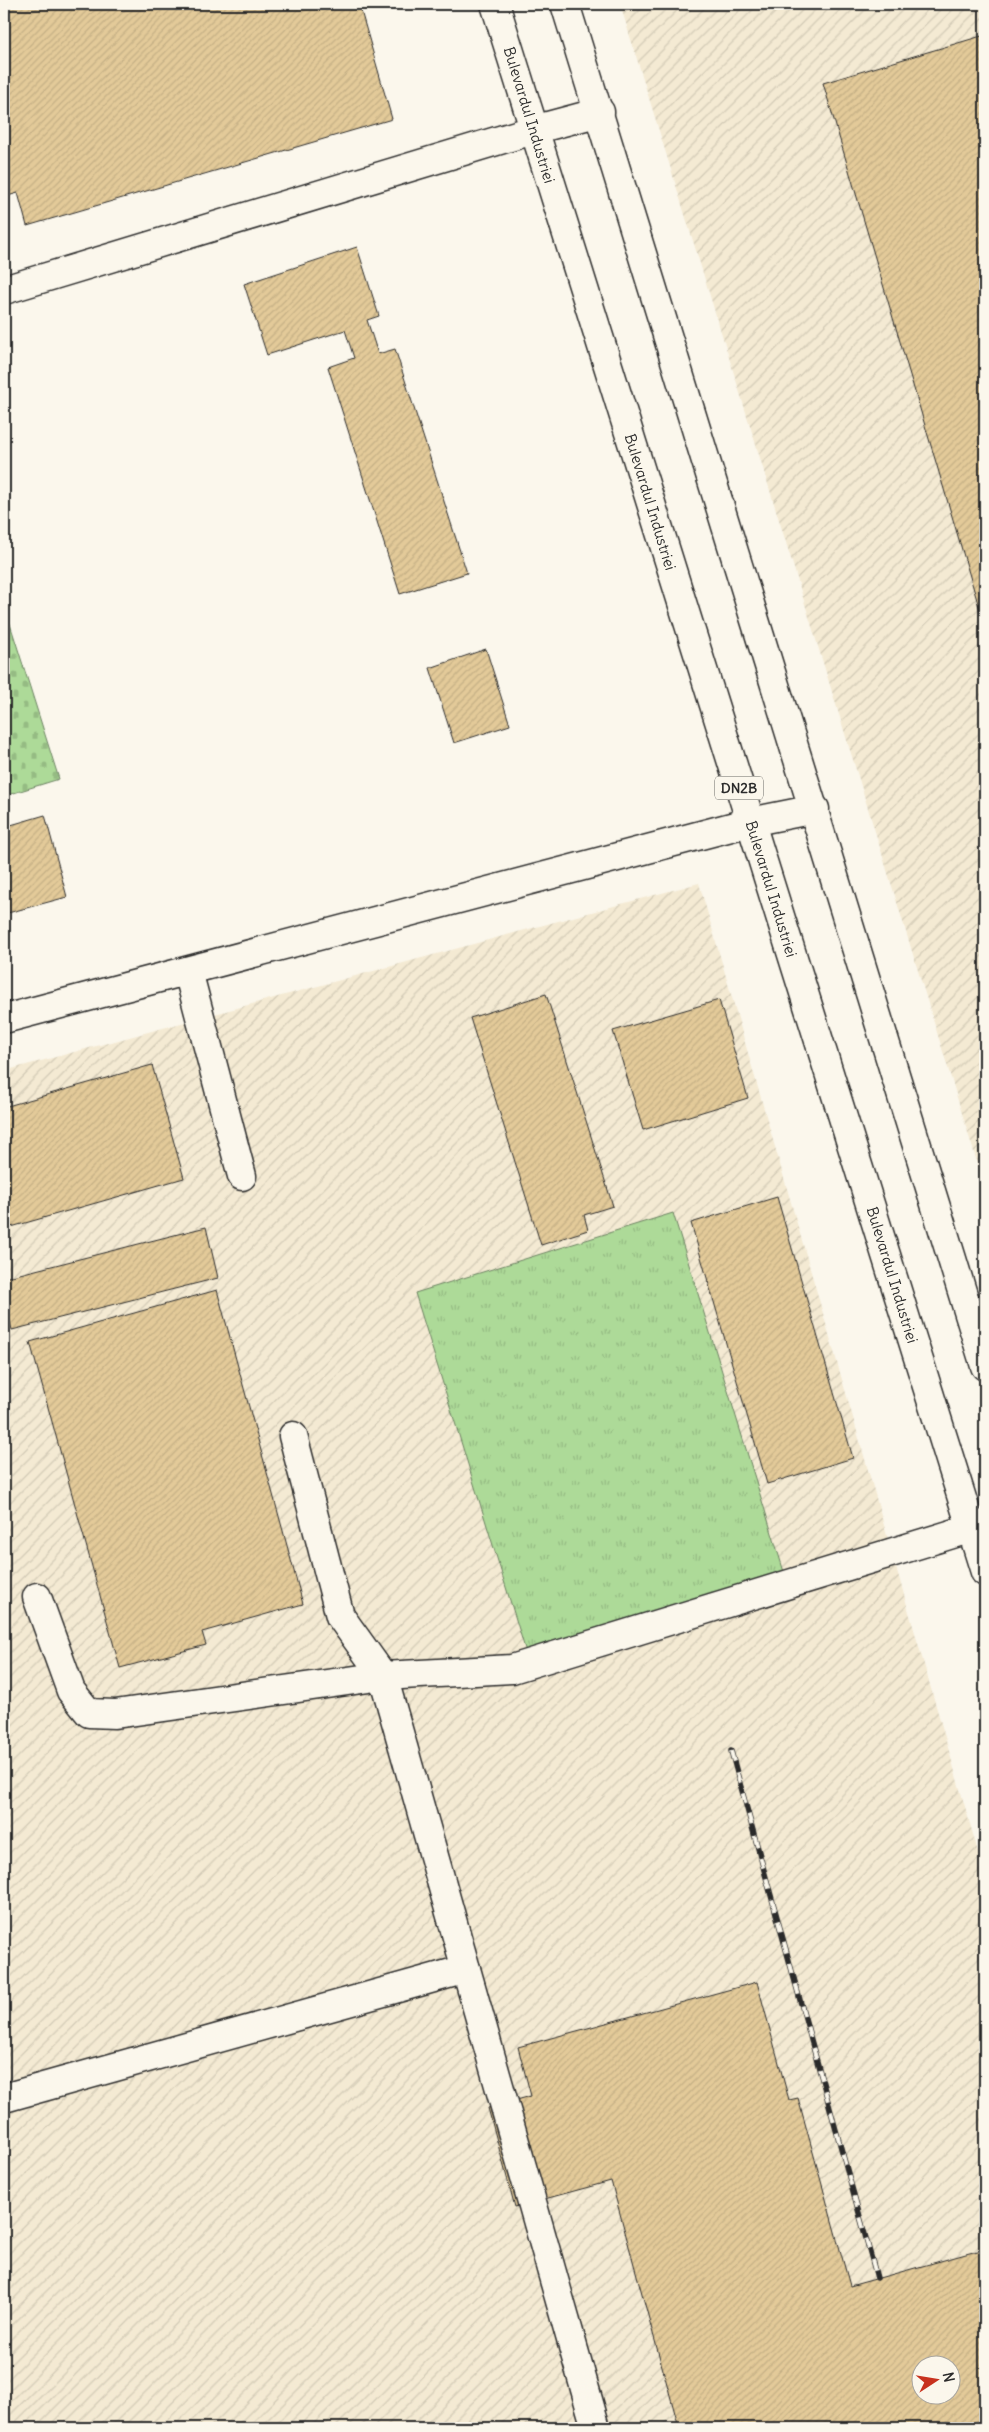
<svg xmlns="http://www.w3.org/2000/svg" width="989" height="2432" font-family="Delius,sans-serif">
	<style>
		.industrial { fill: url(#industrial-furrows); fill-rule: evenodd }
		.cemetery { fill: url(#cemetery-stones); stroke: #6c8262 }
		.park { fill: url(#park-tufts); stroke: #6c8262 }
		.building { fill: url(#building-hatch); stroke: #2b2b2b; fill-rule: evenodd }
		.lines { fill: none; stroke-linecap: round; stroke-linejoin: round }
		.minor-casing { stroke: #2b2b2b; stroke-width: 31 }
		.major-casing { stroke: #2b2b2b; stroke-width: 31 }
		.minor { stroke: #fbf7ec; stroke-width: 28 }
		.major { stroke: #fbf7ec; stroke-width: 28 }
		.rail-casing { stroke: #2b2b2b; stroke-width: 5.5 }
		.rail { stroke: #fbf7ec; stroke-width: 4; stroke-dasharray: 11; stroke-linecap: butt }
		.labels { text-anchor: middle; stroke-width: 4; stroke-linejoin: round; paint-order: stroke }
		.shield { fill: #fbf7ec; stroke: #696865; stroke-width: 1 }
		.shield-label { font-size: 14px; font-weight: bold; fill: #2b2b2b }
		.street-label { font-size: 15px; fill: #2b2b2b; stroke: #fbf7ec }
	</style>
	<defs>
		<pattern id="industrial-furrows" width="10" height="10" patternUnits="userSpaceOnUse" patternTransform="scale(1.25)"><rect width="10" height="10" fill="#f4ead3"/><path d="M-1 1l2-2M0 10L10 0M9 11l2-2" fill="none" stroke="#d1c9b5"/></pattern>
		<pattern id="cemetery-stones" width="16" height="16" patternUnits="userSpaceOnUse" patternTransform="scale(1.25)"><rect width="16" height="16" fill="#adda98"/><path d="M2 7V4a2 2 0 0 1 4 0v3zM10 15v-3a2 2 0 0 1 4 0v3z" fill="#95bb83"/></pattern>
		<pattern id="park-tufts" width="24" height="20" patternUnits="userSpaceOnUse" patternTransform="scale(1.25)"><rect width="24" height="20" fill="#adda98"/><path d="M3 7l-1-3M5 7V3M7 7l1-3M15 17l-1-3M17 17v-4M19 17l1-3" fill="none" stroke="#95bb83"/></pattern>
		<pattern id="building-hatch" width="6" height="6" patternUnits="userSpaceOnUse" patternTransform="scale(1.25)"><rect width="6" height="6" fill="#e3ca99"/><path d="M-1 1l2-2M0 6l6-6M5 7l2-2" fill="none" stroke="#c3ae84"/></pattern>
	</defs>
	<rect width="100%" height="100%" fill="#fbf7ec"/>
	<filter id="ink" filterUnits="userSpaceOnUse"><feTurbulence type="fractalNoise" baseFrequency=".02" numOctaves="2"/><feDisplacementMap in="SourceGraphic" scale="10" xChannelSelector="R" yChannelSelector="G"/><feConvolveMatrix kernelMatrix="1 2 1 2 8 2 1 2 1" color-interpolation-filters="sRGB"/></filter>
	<g filter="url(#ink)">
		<g class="industrial">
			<polygon points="620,4 985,4 985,1188"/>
			<path d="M699 883 985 1876V2428H4V1071ZM922 2364H952V2394H922Z"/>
		</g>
		<polygon class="cemetery" points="4,605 59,779 4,796"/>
		<polygon class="park" points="673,1213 784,1572 526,1652 415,1293"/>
		<g class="building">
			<polygon points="4,4 359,4 392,119 27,226 18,193 4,197"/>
			<polygon points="985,35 985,627 823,83"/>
			<polygon points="357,247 379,316 367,320 378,354 395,349 467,573 400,594 328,367 354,358 345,330 267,355 244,284"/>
			<polygon points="486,649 510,725 454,743 430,668"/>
			<polygon points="45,815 67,897 4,914 4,827"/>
			<polygon points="546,994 613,1206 584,1215 588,1230 541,1245 470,1018"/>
			<polygon points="719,1000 748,1098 643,1130 613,1031"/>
			<polygon points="152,1065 184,1178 4,1229 4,1107"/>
			<polygon points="777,1197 853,1458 767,1484 691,1223"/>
			<polygon points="206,1227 218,1278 12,1330 4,1296 4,1278"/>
			<polygon points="217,1290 303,1604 202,1632 206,1645 120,1668 30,1342"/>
			<path d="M757 1982 789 2100 798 2098 850 2286 984 2249 985 2428H679L611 2181 515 2207 488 2108 531 2096 518 2047ZM922 2364H952V2394H922Z"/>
		</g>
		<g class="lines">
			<g class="minor-casing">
				<g id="minor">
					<polyline points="4,290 533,130 600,112"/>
					<polyline points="188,971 242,1176"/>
					<polyline points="4,1019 750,822 815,809"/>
					<polyline points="293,1436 340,1616 383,1676 596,2428"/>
					<polyline points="37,1597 71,1691 89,1713 115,1714 383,1676 512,1669 985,1524"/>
					<polyline points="4,2098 466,1969"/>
				</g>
			</g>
			<g class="major-casing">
				<g id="major">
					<polyline points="495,4 985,1572"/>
					<polyline points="565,4 985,1366"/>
				</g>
			</g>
			<use href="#minor" class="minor"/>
			<use href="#major" class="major"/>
			<g class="rail-casing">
				<polyline id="rail" points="731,1751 877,2278"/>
			</g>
			<use href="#rail" class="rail"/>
		</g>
	</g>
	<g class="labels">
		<rect class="shield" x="715" y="776.5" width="48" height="23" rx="4"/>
		<g class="shield-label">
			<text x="739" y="793">DN2B</text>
		</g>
		<g class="street-label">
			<text transform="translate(529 115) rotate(73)" y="5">Bulevardul Industriei</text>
			<text transform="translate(650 502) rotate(73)" y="5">Bulevardul Industriei</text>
			<text transform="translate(771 889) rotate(73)" y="5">Bulevardul Industriei</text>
			<text transform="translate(892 1275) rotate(73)" y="5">Bulevardul Industriei</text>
		</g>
	</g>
	<rect width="989" height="2432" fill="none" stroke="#fbf7ec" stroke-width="20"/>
	<rect x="10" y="10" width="969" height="2412" fill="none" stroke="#2b2b2b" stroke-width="2" filter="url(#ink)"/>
	<g transform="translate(936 2380) rotate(78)"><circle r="24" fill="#fbf7ec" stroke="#a8a59f"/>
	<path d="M0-4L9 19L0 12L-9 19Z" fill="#c8321e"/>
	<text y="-8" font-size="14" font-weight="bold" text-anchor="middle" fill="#2b2b2b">N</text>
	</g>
</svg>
